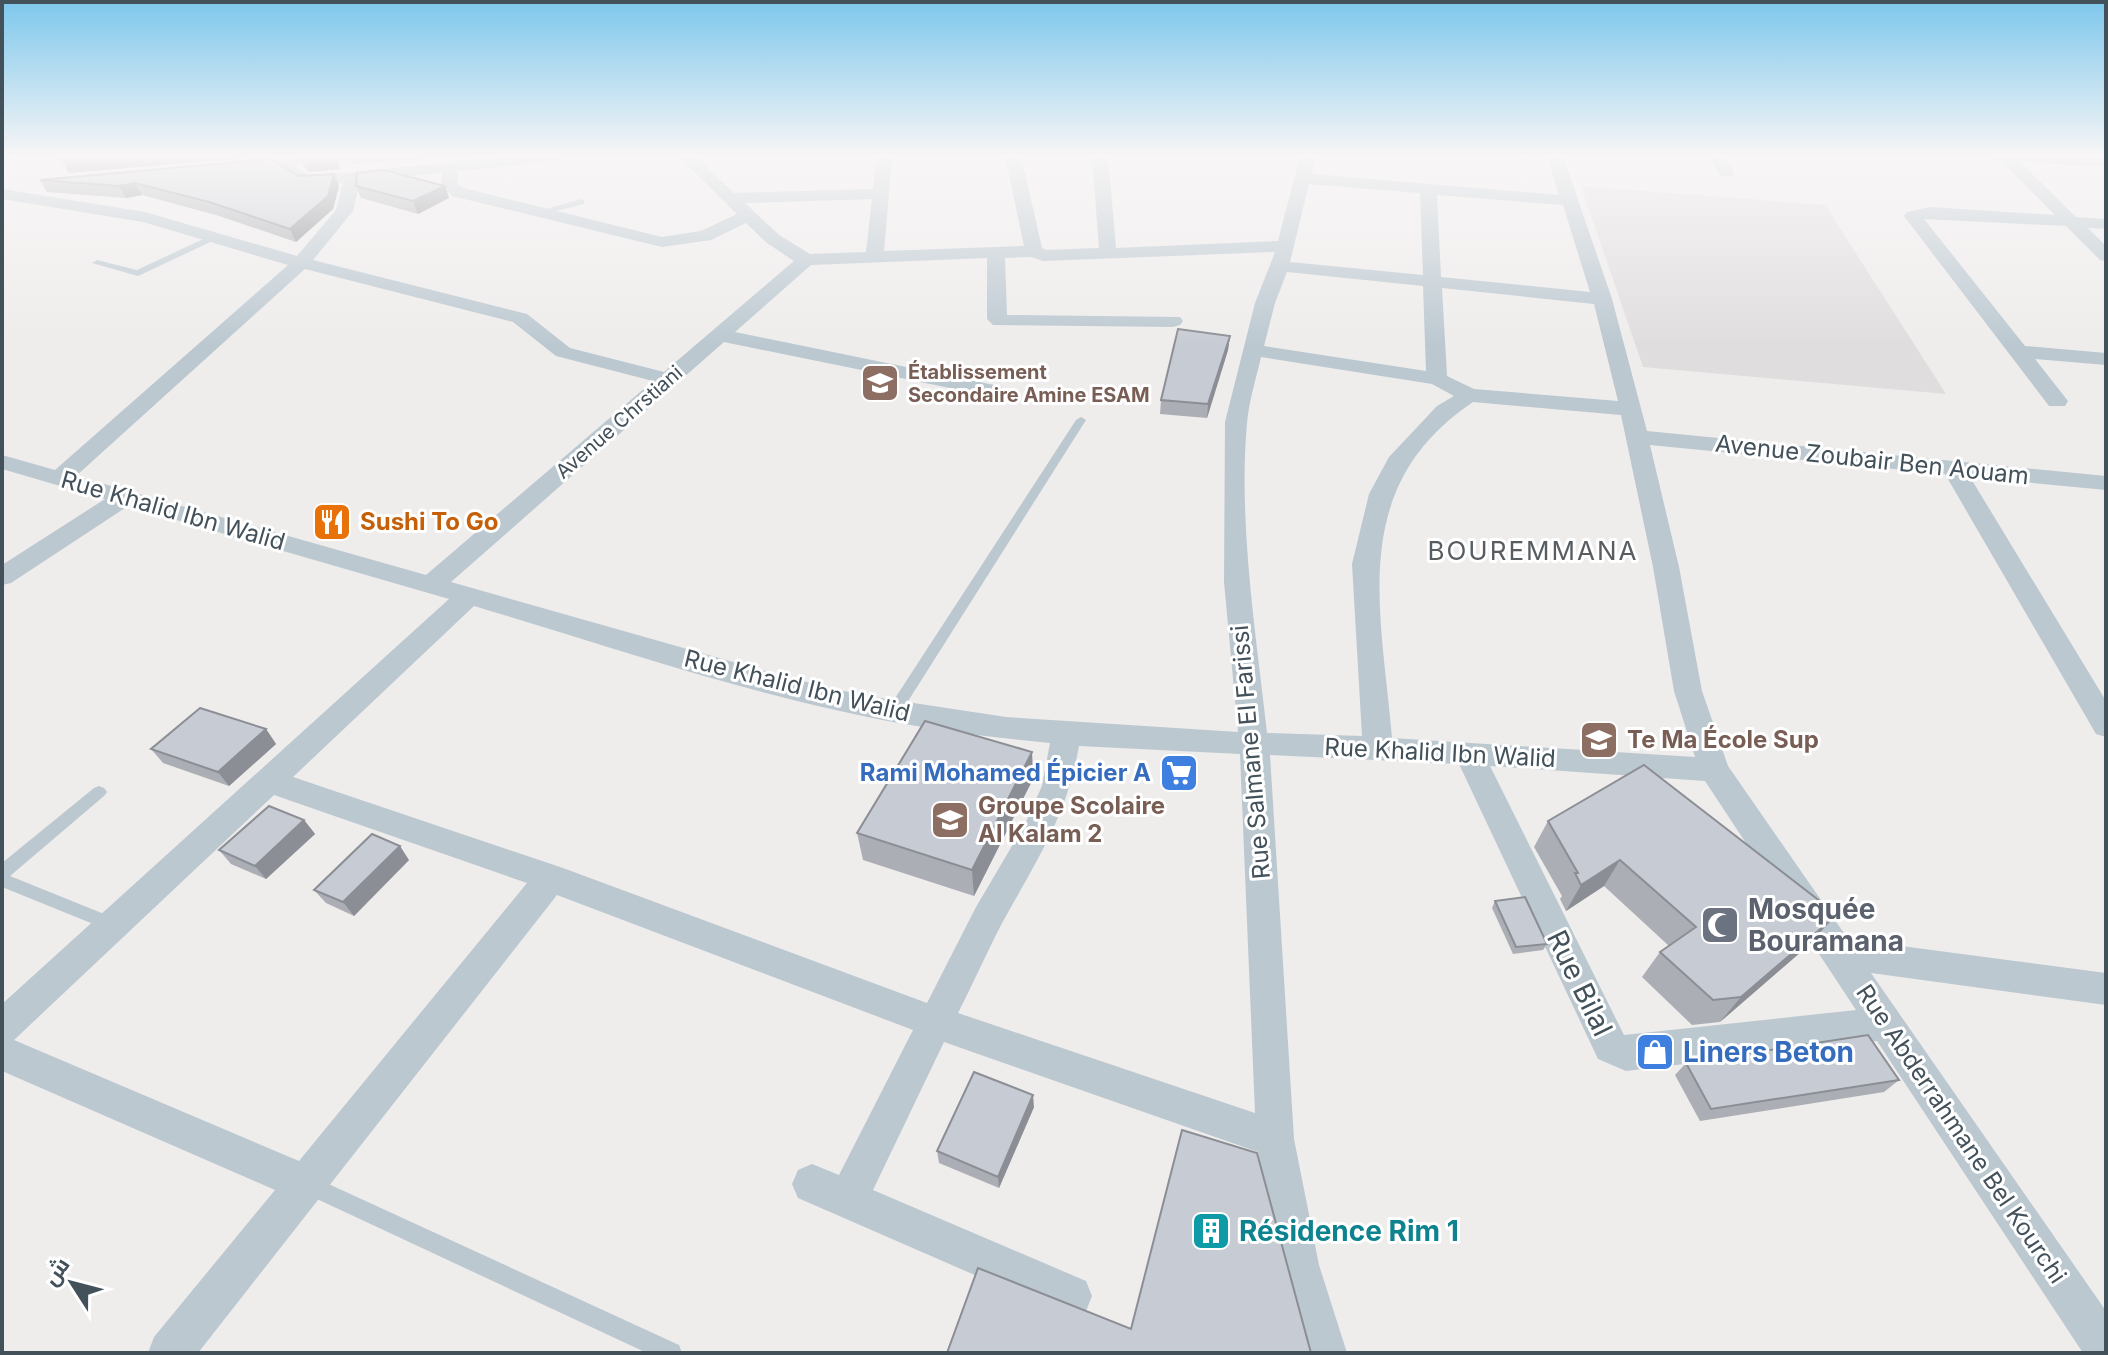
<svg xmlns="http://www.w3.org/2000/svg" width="2108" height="1355" font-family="Inter,Cairo,sans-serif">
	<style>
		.education { fill: #e0ddde }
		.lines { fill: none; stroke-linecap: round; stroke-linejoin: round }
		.lane { fill: #bbc8d0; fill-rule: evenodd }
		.street { fill: #bbc8d0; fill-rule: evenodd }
		.secondary { fill: #bbcad6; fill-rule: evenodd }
		.wall { fill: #abafb5 }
		.shaded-wall { fill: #8b8e94 }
		.building { fill: #c7cbd3; stroke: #8b8e94; stroke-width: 2 }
		.labels { text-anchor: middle; stroke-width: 6; stroke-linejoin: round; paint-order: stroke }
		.far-education-label { font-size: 20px; font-weight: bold; fill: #785e54; stroke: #fff; text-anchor: start }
		.far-street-label { font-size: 20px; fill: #43515b; stroke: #fff }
		.street-label { font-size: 24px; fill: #43515b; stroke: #fff }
		.food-label { font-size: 24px; font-weight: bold; fill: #c56008; stroke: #fff; text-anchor: start }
		.education-label { font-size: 24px; font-weight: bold; fill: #785e54; stroke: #fff; text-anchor: start }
		.shop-label { font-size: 24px; font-weight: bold; fill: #366cbe; stroke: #fff; text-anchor: end }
		.neighbourhood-label { font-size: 26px; letter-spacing: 2px; fill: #585d62; stroke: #fff }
		.near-worship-label { font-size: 28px; font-weight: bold; fill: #5b616d; stroke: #fff; text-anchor: start }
		.near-street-label { font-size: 28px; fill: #43515b; stroke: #fff }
		.near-shop-label { font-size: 28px; font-weight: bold; fill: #366cbe; stroke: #fff; text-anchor: start }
		.near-culture-label { font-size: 28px; font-weight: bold; fill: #0d838f; stroke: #fff; text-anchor: start }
	</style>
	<rect width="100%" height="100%" fill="#efecec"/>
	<polygon class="education" points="1581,186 1825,205 1946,394 1643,367"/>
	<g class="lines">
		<g class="lane">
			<polygon points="581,199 584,200 584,204 540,215 536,212"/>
			<polygon points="216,233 220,236 219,238 138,276 92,263 97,260 137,270"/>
			<polygon points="1081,417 1086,420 898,717 888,717 886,713 888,709 1076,420"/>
			<polygon points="99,786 104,788 107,792 104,796 10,876 119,920 121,925 119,930 113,932 2,887 2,863 94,788"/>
			<polygon points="309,1175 679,1345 682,1353 647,1353 302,1192 299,1185 302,1178"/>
		</g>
		<g class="street">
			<path d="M297 156H358L350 161 293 165 308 175 315 176 512 156H564L556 161 458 171 457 184 464 188 662 237 701 231 737 214 678 156H695L734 193 873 189 876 156H892L884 251 1024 246 1005 156H1021L1042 248 1046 250 1099 248 1092 156H1108L1116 248 1278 241 1300 156H1316L1312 174 1559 195 1547 156H1563L1612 299 1647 431 2106 476V490L1970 477 2106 701V737L2096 734 1945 474 1650 445 1679 567 1702 691 1728 766 1848 939 2106 973V1005L1871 973 2106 1311V1353H2083L1877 1041 1626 1071 1598 1059 1459 764 1270 755 1294 1139 1319 1265 1347 1353H1303L1277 1265 1258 1152 944 1042 873 1190 1086 1281 1092 1296 1086 1311 1071 1317 798 1198 792 1184 798 1170 812 1164 839 1175 913 1030 557 895 198 1353H148L154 1337 275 1190 2 1071V1004L449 599 128 506 11 583 2 585V565L105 499 2 469V455L55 470 288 265 143 222 2 199V189L145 212 297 256 336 210 343 183 304 185 277 168 240 171 232 166C243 157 278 155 290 163L291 158ZM442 173 441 186 452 196 662 247 711 240 746 223 767 243 794 261 664 372 570 348 527 314 313 260 353 211 360 181ZM1309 184 1420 193 1423 275 1290 262ZM1437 195 1563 205 1590 292 1441 277ZM872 199 866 252 810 254 779 235 745 203ZM1275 252 1255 303 1225 422 1224 582 1238 732 1006 717 861 695 790 678 451 582 724 342 999 398 1010 392 999 386 735 332 811 265 987 258V319L993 325 1173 327 1180 325 1183 321 1180 317 1007 315 1005 258 1031 257 1043 261ZM305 269 513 322 556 356 653 381 426 575 76 476ZM1287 272 1423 286 1426 371 1264 346 1275 303ZM1442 288 1594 304 1618 401 1474 389 1447 376ZM1261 357 1432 384 1454 396 1437 406 1389 457 1369 494 1352 564 1362 736 1267 733C1256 634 1238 522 1247 423 1249 401 1256 379 1261 357ZM1473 402 1621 415 1653 567 1674 691 1695 757 1392 738C1381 608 1347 487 1473 402ZM474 606C602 644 732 689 863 716 925 729 987 737 1050 743L1042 786 1025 824 976 907 927 1003 563 868 293 777ZM1079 746 1240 754 1255 1113 958 1013C973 984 986 954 1001 925 1036 861 1066 819 1079 746ZM1490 766 1705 781 1856 1010 1624 1035ZM274 795 527 883 299 1161 14 1040Z"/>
			<polygon points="1708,156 1724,156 1734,173 1732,176 1720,176"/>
			<polygon points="1987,156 2106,157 2106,167 2020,162 2076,217 2106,219 2106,229 2088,228 2106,246 2106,261 2100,260 2066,226 1924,219 2025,346 2106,353 2106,365 2035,359 2068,401 2065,406 2049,406 1904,216 1907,212 1930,207 2055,215 2007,167"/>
		</g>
		<polygon class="secondary" points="2,156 15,156 10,163 2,165"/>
	</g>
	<g class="wall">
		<polygon points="298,156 341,169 309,172 304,168"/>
		<polygon points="348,156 464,156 351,164"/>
		<polygon points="299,176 339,186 333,209 296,242 216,215 142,195 126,198 47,192 40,180"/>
		<polygon points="356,186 445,186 449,198 418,214 361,198"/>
		<polygon points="1230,336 1228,350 1207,418 1160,414 1161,400"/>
		<polygon points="266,729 276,744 229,786 163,763 151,749"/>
		<polygon points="1032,752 1033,779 974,896 863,860 857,833"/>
		<polygon points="304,820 315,834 266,879 231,864 219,850"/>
		<polygon points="1548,821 1832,919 1809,945 1720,1022 1692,1025 1642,977 1660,952 1669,946 1604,886 1566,911 1560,899 1562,896 1534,847"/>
		<polygon points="409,860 354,916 326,903 314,890"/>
		<polygon points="1495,901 1547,944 1543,950 1513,954 1492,908"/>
		<polygon points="1686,1063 1899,1080 1884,1092 1700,1121 1675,1075"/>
		<polygon points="1034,1107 999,1188 939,1163 937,1151"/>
	</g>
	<g class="shaded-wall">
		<polygon points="108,156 271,156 69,173 61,160"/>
		<polygon points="336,157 341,169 309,172 303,160"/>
		<polygon points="334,174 339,186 333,209 296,242 290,229"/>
		<polygon points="135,183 142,195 126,198 119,186"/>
		<polygon points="445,186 449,198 418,214 413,201"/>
		<polygon points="1230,336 1228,350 1207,418 1208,404"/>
		<polygon points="266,729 276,744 229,786 218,772"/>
		<polygon points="1032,752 1033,779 974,896 972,870"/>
		<polygon points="304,820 315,834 266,879 255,866"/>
		<polygon points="400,846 409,860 354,916 343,902"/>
		<polygon points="1620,860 1604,886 1566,911 1581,885"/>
		<polygon points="1832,919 1809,945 1720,1022 1741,997"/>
		<polygon points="1033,1095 1034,1107 999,1188 998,1177"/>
	</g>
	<g class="building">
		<polygon points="65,156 108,156 61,160"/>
		<polygon points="298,156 331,156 336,157 303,160"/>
		<polygon points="271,159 299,176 334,174 328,196 290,229 209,202 135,183 119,186 40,180"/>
		<polygon points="384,170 445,186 413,201 356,186 357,173"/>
		<polygon points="1178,329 1230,336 1208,404 1161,400"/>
		<polygon points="200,708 266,729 218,772 151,749"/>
		<polygon points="925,721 1032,752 972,870 857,833"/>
		<polygon points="1644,765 1821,902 1832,919 1741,997 1713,1000 1660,952 1696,927 1620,860 1581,885 1575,873 1578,873 1548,821"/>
		<polygon points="269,806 304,820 255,866 219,850"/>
		<polygon points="372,834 400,846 343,902 314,890"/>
		<polygon points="1525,897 1547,944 1516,947 1495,901"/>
		<polygon points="1868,1035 1899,1080 1711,1109 1686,1063"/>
		<polygon points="974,1072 1033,1095 998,1177 937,1151"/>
		<polygon points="1182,1130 1257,1153 1311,1353 947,1353 978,1268 1131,1329"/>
	</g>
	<linearGradient id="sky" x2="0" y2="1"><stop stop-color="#7dc7ec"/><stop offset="0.45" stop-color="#f8f6f6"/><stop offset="1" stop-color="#f8f6f6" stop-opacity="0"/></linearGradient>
	<rect width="2108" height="346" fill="url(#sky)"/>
	<defs>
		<g id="school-square" transform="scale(2)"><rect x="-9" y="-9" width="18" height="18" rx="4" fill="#8d6e63" stroke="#fff"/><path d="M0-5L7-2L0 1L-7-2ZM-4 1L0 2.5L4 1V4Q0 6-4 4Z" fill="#fff"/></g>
		<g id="restaurant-square" transform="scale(2)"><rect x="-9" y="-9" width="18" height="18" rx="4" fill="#e8710a" stroke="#fff"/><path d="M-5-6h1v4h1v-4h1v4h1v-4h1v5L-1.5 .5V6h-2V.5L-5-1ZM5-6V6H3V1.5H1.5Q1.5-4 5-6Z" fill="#fff"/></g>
		<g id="supermarket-square" transform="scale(2)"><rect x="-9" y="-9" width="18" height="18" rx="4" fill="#3f7fe0" stroke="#fff"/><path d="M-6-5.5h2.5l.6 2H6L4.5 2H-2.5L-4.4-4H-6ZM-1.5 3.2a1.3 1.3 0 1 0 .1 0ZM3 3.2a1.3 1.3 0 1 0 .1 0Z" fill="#fff"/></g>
		<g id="mosque-square" transform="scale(2)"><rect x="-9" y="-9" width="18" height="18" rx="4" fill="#6b7280" stroke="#fff"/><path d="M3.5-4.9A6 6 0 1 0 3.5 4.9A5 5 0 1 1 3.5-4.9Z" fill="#fff"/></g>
		<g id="shop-square" transform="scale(2)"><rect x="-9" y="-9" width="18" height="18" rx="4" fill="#3f7fe0" stroke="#fff"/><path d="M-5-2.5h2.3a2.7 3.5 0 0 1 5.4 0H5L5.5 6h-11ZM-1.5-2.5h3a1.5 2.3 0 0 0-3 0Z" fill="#fff"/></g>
		<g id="building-square" transform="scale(2)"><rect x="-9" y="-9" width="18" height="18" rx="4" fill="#0f9aa8" stroke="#fff"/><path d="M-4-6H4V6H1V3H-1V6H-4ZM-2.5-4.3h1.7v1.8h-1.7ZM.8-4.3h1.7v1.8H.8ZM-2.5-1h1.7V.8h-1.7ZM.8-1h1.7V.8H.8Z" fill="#fff"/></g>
	</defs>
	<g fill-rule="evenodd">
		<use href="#school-square" x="880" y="383"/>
		<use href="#restaurant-square" x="332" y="522"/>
		<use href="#school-square" x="1599" y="740"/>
		<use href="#supermarket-square" x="1179" y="773"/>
		<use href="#school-square" x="950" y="820"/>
		<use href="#mosque-square" x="1720" y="925"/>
		<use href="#shop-square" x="1655" y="1052"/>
		<use href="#building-square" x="1211" y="1231"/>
	</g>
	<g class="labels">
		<g class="far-education-label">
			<text x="908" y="379">Établissement<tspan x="908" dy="23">Secondaire Amine ESAM</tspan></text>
		</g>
		<g class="far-street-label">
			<text transform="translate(619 422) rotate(-41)" y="7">Avenue Chrstiani</text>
		</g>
		<g class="street-label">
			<text transform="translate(1872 460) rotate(6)" y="8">Avenue Zoubair Ben Aouam</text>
			<text transform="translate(173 511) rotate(16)" y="8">Rue Khalid Ibn Walid</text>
			<text transform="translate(797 686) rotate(14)" y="8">Rue Khalid Ibn Walid</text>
			<text transform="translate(1251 752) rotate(-95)" y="8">Rue Salmane El Farissi</text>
			<text transform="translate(1440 753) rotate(3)" y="8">Rue Khalid Ibn Walid</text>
			<text transform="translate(1961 1134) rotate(56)" y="8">Rue Abderrahmane Bel Kourchi</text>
		</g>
		<g class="food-label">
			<text x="360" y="530">Sushi To Go</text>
		</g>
		<g class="education-label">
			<text x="1627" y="748">Te Ma École Sup</text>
			<text x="978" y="814">Groupe Scolaire<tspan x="978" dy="28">Al Kalam 2</tspan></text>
		</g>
		<g class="shop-label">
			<text x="1151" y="781">Rami Mohamed Épicier A</text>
		</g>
		<g class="neighbourhood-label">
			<text x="1533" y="560">BOUREMMANA</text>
		</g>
		<g class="near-worship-label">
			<text x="1748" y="919">Mosquée<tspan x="1748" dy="32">Bouramana</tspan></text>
		</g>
		<g class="near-street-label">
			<text transform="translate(1580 983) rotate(64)" y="10">Rue Bilal</text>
		</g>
		<g class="near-shop-label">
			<text x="1683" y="1062">Liners Beton</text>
		</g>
		<g class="near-culture-label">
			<text x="1239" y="1241">Résidence Rim 1</text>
		</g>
	</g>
	<rect width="2108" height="1355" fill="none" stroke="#43515b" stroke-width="8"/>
	<g transform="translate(72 1283) rotate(306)" stroke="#ffffff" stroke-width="6" paint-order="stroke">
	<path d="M0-6L14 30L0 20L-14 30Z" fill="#43515b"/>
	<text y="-12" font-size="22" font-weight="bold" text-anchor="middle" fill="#43515b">ش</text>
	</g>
</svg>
